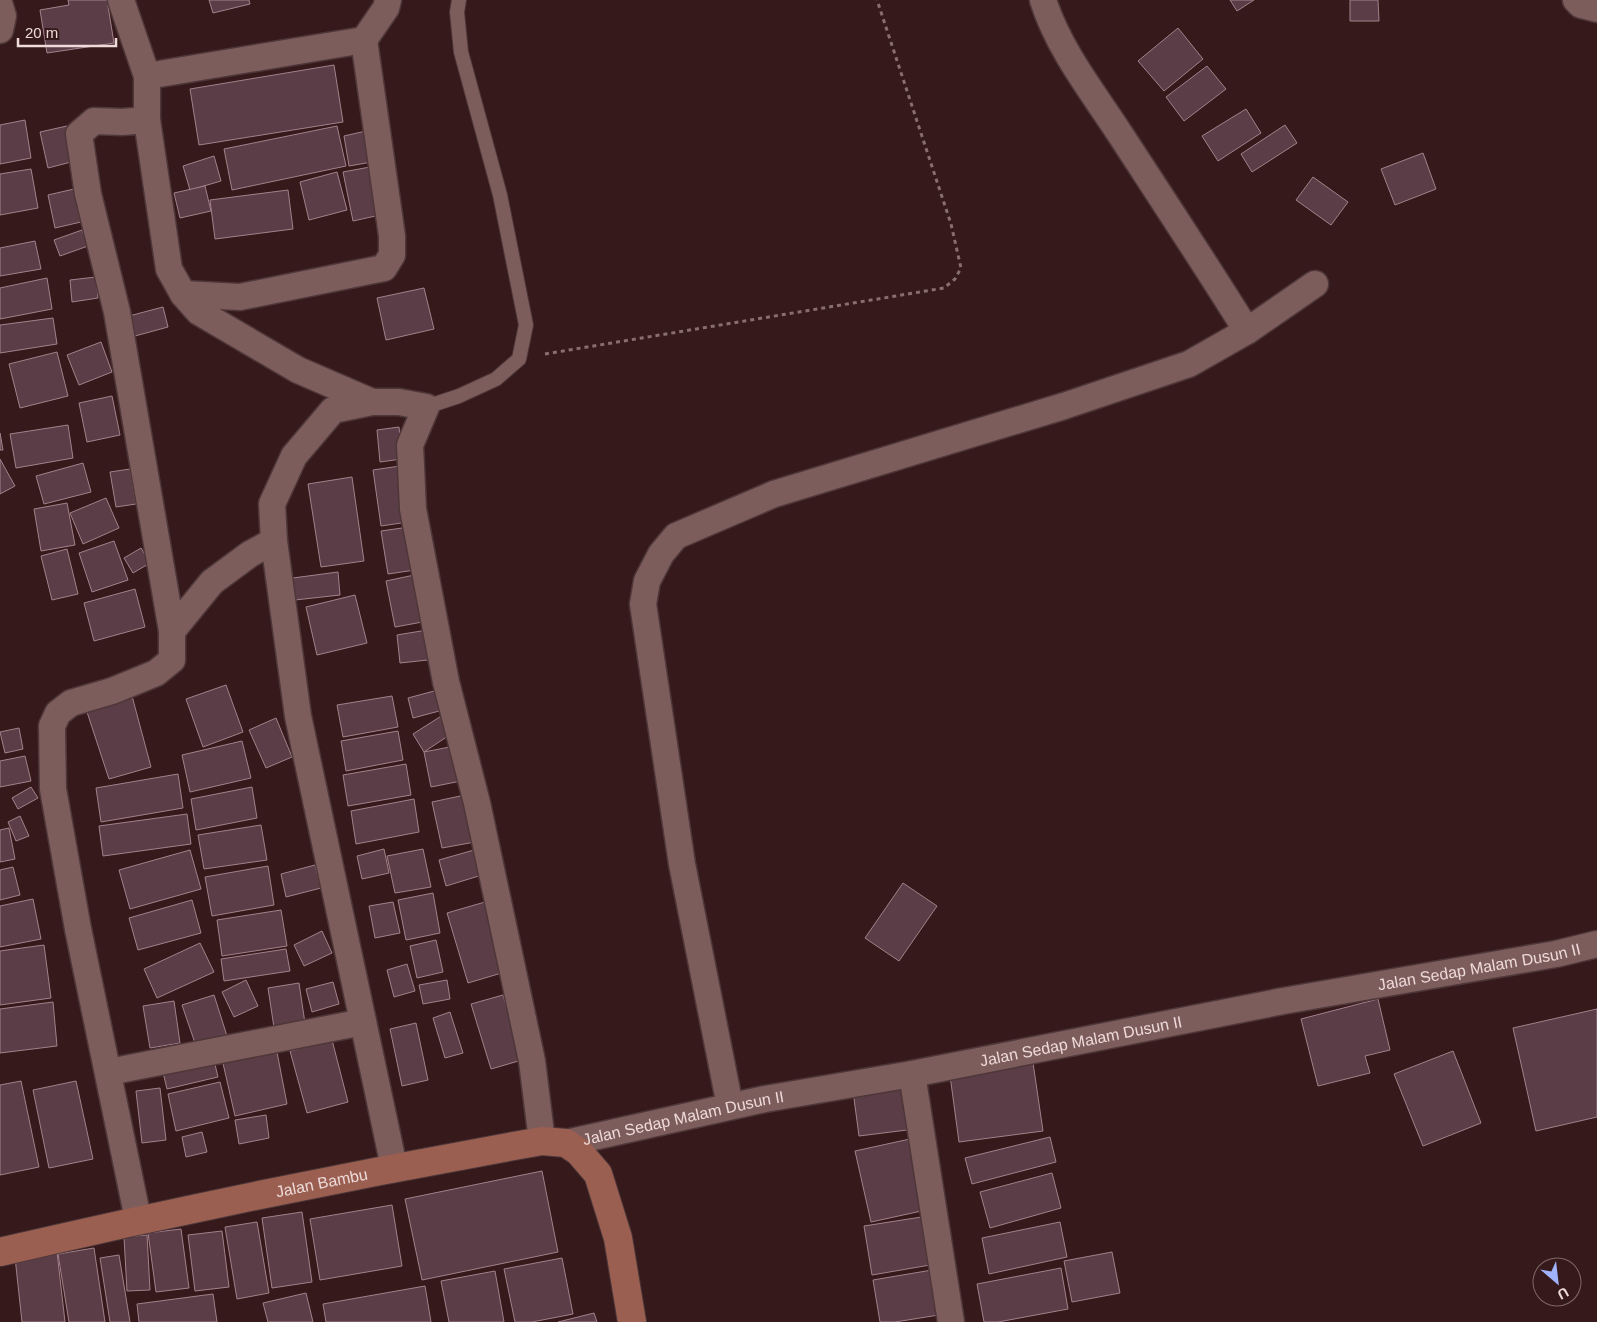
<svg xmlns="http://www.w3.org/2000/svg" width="1597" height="1322" font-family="Helvetica,sans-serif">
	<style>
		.building { fill: #5a3d46; stroke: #a3818c }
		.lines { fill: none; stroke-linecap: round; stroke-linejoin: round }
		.lane-casing { stroke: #4e3739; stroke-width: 16 }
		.street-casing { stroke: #4e3739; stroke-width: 29 }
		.secondary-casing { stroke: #4e3739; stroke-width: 30 }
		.path { stroke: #876f6f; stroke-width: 3; stroke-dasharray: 4 4; stroke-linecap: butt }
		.lane { stroke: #7d5c5c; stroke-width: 14 }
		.street { stroke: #7d5c5c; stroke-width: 26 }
		.secondary { stroke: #9a5f51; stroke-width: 28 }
		.labels { text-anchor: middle; stroke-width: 5; stroke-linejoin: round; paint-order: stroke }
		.street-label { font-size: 16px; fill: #eddad9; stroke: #361a1b }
	</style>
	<rect width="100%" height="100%" fill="#361a1b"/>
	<g class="building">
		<polygon points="68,0 107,0 114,43 47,53 40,10 69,5"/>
		<polygon points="209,0 249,0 250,4 213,13"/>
		<polygon points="1230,0 1254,0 1237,11"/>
		<polygon points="1350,0 1378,0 1379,21 1350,21"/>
		<polygon points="1178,28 1203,59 1164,91 1138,61"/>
		<polygon points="334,65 343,122 199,145 190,89"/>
		<polygon points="1207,66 1226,89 1184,121 1166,97"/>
		<polygon points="1246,109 1261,133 1218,161 1202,136"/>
		<polygon points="25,120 31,158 0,164 0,125"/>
		<polygon points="1285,125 1297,143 1252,172 1241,154"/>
		<polygon points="67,126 75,161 48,168 40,132"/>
		<polygon points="337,126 346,166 232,190 224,149"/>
		<polygon points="366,131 372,162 349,166 344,136"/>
		<polygon points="1423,153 1436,189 1395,205 1381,169"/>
		<polygon points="214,156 221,181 190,190 183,166"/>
		<polygon points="370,167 380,215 353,221 343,172"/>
		<polygon points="31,169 38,208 0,215 0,174"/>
		<polygon points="337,172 347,210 309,220 300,182"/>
		<polygon points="1313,177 1348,202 1331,225 1296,200"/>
		<polygon points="205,186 211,211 180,218 174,193"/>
		<polygon points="74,189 81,222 55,228 48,195"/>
		<polygon points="288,190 293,229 215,239 210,200"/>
		<polygon points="82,230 88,246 60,256 54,240"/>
		<polygon points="35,241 41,269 0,276 0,248"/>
		<polygon points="96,277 98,298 72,302 70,280"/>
		<polygon points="47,278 52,309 0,319 0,288"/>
		<polygon points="424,288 434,329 386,340 377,298"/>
		<polygon points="163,307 168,327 135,336 129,316"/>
		<polygon points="53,318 57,344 0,353 0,325"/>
		<polygon points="101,342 112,372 79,385 67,355"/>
		<polygon points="57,352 68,396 20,408 9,364"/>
		<polygon points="112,396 120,435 87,442 79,403"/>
		<polygon points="68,425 73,458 16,468 10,434"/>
		<polygon points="399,427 402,459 380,462 377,430"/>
		<polygon points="0,433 3,450 0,450"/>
		<polygon points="0,459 15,486 0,494"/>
		<polygon points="83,463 91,492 44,504 36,476"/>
		<polygon points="400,466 408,522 381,526 373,470"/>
		<polygon points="130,469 136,504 116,507 110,472"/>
		<polygon points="352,477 364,561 321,567 308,484"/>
		<polygon points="106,498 119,528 83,544 70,513"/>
		<polygon points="67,503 75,545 41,551 34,509"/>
		<polygon points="409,527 415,570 388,574 381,531"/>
		<polygon points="114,541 128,580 92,592 79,553"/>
		<polygon points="141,548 150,563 133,573 124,558"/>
		<polygon points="67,549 78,594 52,600 41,556"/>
		<polygon points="338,572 340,595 295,600 293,578"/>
		<polygon points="419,574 428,621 395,627 386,581"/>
		<polygon points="135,589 145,627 94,641 84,603"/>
		<polygon points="355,595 367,643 317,655 306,607"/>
		<polygon points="433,629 437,659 400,663 397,635"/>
		<polygon points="226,685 243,732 203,747 186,699"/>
		<polygon points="438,690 443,710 413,718 408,698"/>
		<polygon points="132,696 151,767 109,779 87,712"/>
		<polygon points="392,696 398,727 343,737 337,705"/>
		<polygon points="446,713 457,730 424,752 413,734"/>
		<polygon points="276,718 292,757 266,768 249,730"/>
		<polygon points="19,728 23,749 5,753 0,732"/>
		<polygon points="398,731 403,760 346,771 341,741"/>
		<polygon points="242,741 251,778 190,792 182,755"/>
		<polygon points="460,745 466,780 431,787 424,752"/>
		<polygon points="25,756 31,781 0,787 0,761"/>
		<polygon points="406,764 411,795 348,806 343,775"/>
		<polygon points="178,774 183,808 101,822 96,788"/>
		<polygon points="31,787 38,798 18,809 12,798"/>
		<polygon points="252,787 257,818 196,830 191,799"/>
		<polygon points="465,795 475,842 442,848 432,802"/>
		<polygon points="414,799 419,832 356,844 351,811"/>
		<polygon points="187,814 191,844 103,856 99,826"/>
		<polygon points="20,816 29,836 16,841 8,822"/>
		<polygon points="261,825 267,860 204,869 198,835"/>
		<polygon points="9,828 15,859 0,862 0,830"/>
		<polygon points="384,849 389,873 362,879 357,856"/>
		<polygon points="423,849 431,887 395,893 387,856"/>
		<polygon points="190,850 201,889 130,909 119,870"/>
		<polygon points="474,850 482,875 446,886 439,860"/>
		<polygon points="315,865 321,888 286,897 281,874"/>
		<polygon points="268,866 274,905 212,916 205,877"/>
		<polygon points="13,867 20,895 0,900 0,870"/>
		<polygon points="903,883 937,906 899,961 865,938"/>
		<polygon points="433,893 440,933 406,940 398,900"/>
		<polygon points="33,899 41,939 0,947 0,906"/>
		<polygon points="192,900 201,933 138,950 129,918"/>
		<polygon points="393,902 400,933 375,938 369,906"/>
		<polygon points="485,902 505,972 468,983 447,913"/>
		<polygon points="281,910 287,946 222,956 217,920"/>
		<polygon points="322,931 332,953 304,966 294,945"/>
		<polygon points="436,940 443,972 417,978 410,946"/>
		<polygon points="200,943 214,972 157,998 144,969"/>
		<polygon points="44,945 51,998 0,1005 0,951"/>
		<polygon points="286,949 290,971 224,981 221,959"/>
		<polygon points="407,964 415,991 394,997 387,970"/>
		<polygon points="246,980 258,1006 234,1017 222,992"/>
		<polygon points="447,980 450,999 423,1004 419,985"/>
		<polygon points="333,982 339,1004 312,1012 306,989"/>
		<polygon points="299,983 306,1030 275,1034 268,988"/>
		<polygon points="214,995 227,1036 196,1046 182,1005"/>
		<polygon points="503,995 522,1060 491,1069 471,1004"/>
		<polygon points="1378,999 1390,1050 1365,1056 1370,1073 1318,1086 1301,1019"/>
		<polygon points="174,1001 180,1043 150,1048 143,1006"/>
		<polygon points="53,1002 57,1046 0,1053 0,1009"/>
		<polygon points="1597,1009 1597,1117 1536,1131 1513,1028"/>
		<polygon points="450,1012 463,1053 445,1058 433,1018"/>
		<polygon points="416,1023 428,1080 402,1086 390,1029"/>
		<polygon points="332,1040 348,1102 307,1113 290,1051"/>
		<polygon points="276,1047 287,1104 235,1116 222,1059"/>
		<polygon points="1453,1051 1481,1123 1423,1146 1394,1074"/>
		<polygon points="213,1056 218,1077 167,1089 162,1068"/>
		<polygon points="1032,1056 1043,1131 959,1142 949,1068"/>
		<polygon points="21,1081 39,1167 0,1175 0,1085"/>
		<polygon points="76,1081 93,1159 49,1168 33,1090"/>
		<polygon points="220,1082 229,1118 176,1131 168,1094"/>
		<polygon points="910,1084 915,1129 859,1136 853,1091"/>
		<polygon points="160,1088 166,1140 142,1143 136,1091"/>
		<polygon points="266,1115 269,1138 239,1144 235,1120"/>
		<polygon points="202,1132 207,1152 186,1157 182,1137"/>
		<polygon points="1050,1137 1056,1162 972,1184 965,1158"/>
		<polygon points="910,1139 926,1210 871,1222 855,1151"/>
		<polygon points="542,1171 558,1252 422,1280 405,1199"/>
		<polygon points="1052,1173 1061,1208 990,1228 980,1192"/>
		<polygon points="392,1205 402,1266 320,1280 310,1219"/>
		<polygon points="302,1212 312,1282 272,1288 262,1218"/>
		<polygon points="928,1216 936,1264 872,1275 864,1226"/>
		<polygon points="257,1222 269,1293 237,1299 225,1227"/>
		<polygon points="1060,1222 1067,1257 989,1274 982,1238"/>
		<polygon points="181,1229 189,1288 156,1292 148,1233"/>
		<polygon points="222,1231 229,1287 195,1291 188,1235"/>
		<polygon points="147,1235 150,1290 127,1291 124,1237"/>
		<polygon points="94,1248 105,1322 69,1322 58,1254"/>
		<polygon points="57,1252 65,1322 22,1322 15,1257"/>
		<polygon points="1112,1252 1120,1293 1072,1302 1064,1261"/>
		<polygon points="119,1255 130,1322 110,1322 100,1258"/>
		<polygon points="562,1258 573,1314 532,1322 515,1322 504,1269"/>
		<polygon points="1061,1268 1068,1309 998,1322 984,1322 977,1284"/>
		<polygon points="938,1269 945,1314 895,1322 880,1322 873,1280"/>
		<polygon points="495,1271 504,1322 449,1322 441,1281"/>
		<polygon points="425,1286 431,1322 326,1322 323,1304"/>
		<polygon points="306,1293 313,1322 268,1322 263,1303"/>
		<polygon points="213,1294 217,1322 139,1322 137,1304"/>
		<polygon points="594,1313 597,1322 558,1322"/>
	</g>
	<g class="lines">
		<g class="lane-casing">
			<polyline id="lane" points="426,407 459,396 496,379 519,359 526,325 500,195 461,52 457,12 459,0"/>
		</g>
		<g class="street-casing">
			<g id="street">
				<polyline points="121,0 147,76 147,120 122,122 94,121 79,134 88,194 117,312 172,631"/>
				<path d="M1043 0C1059 50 1092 91 1120 134 1163 200 1206 265 1247 331"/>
				<polyline points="1576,0 1581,5 1597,9"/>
				<polyline points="0,6 3,16 0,30"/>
				<polyline points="147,76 364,40 386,8 388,0"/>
				<polyline points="147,120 169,269 183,294 199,312 298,370 372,402"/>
				<polyline points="183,294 240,297 384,268 392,255 392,236 364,40"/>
				<polyline points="274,541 298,716 394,1167"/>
				<polyline points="109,1072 363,1022"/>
				<polyline points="912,1074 951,1322"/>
				<polyline points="730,1106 682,864 643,604 647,581 661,554 676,536 774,494 1064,406 1189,364 1247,331 1315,284"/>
				<path id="s1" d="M566 1143 765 1099 912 1074 1283 1001 1556 954 1597 944"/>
				<polyline points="138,1219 78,929 53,789 52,726 58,713 71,703 112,691 156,673 172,660 172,631 212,582 250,554 274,541 272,504 294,456 333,410 372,402 399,402 426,407 410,445 413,509 446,682 477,803 532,1061 542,1141"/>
			</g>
		</g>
		<g class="secondary-casing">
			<g id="secondary">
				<path id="s2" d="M0 1252C180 1210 361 1173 542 1141L566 1143 579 1152 598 1174 618 1238 632 1322"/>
			</g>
		</g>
		<polyline class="path" points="545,354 944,288 955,279 961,268 951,224 877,0"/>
		<use href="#lane" class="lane"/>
		<use href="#street" class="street"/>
		<use href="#secondary" class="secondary"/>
	</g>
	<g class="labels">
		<g class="street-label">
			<text dy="6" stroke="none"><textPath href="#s1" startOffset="930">Jalan Sedap Malam Dusun II</textPath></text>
			<text dy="6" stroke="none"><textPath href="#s1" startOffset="525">Jalan Sedap Malam Dusun II</textPath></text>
			<text dy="6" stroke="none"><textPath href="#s1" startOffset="120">Jalan Sedap Malam Dusun II</textPath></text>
			<text dy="6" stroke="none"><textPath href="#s2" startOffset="329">Jalan Bambu</textPath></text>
		</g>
	</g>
	<g transform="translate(1557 1282) rotate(152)"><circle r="24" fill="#361a1b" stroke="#7f6767"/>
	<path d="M0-4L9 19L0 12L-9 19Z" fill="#a1b3fd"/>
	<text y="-8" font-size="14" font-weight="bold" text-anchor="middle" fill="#eddad9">U</text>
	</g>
	<path d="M18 38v8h98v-8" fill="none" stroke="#eddad9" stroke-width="2.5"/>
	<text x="25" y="38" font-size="15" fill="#eddad9" stroke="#361a1b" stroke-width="4" paint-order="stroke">20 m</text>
</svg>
